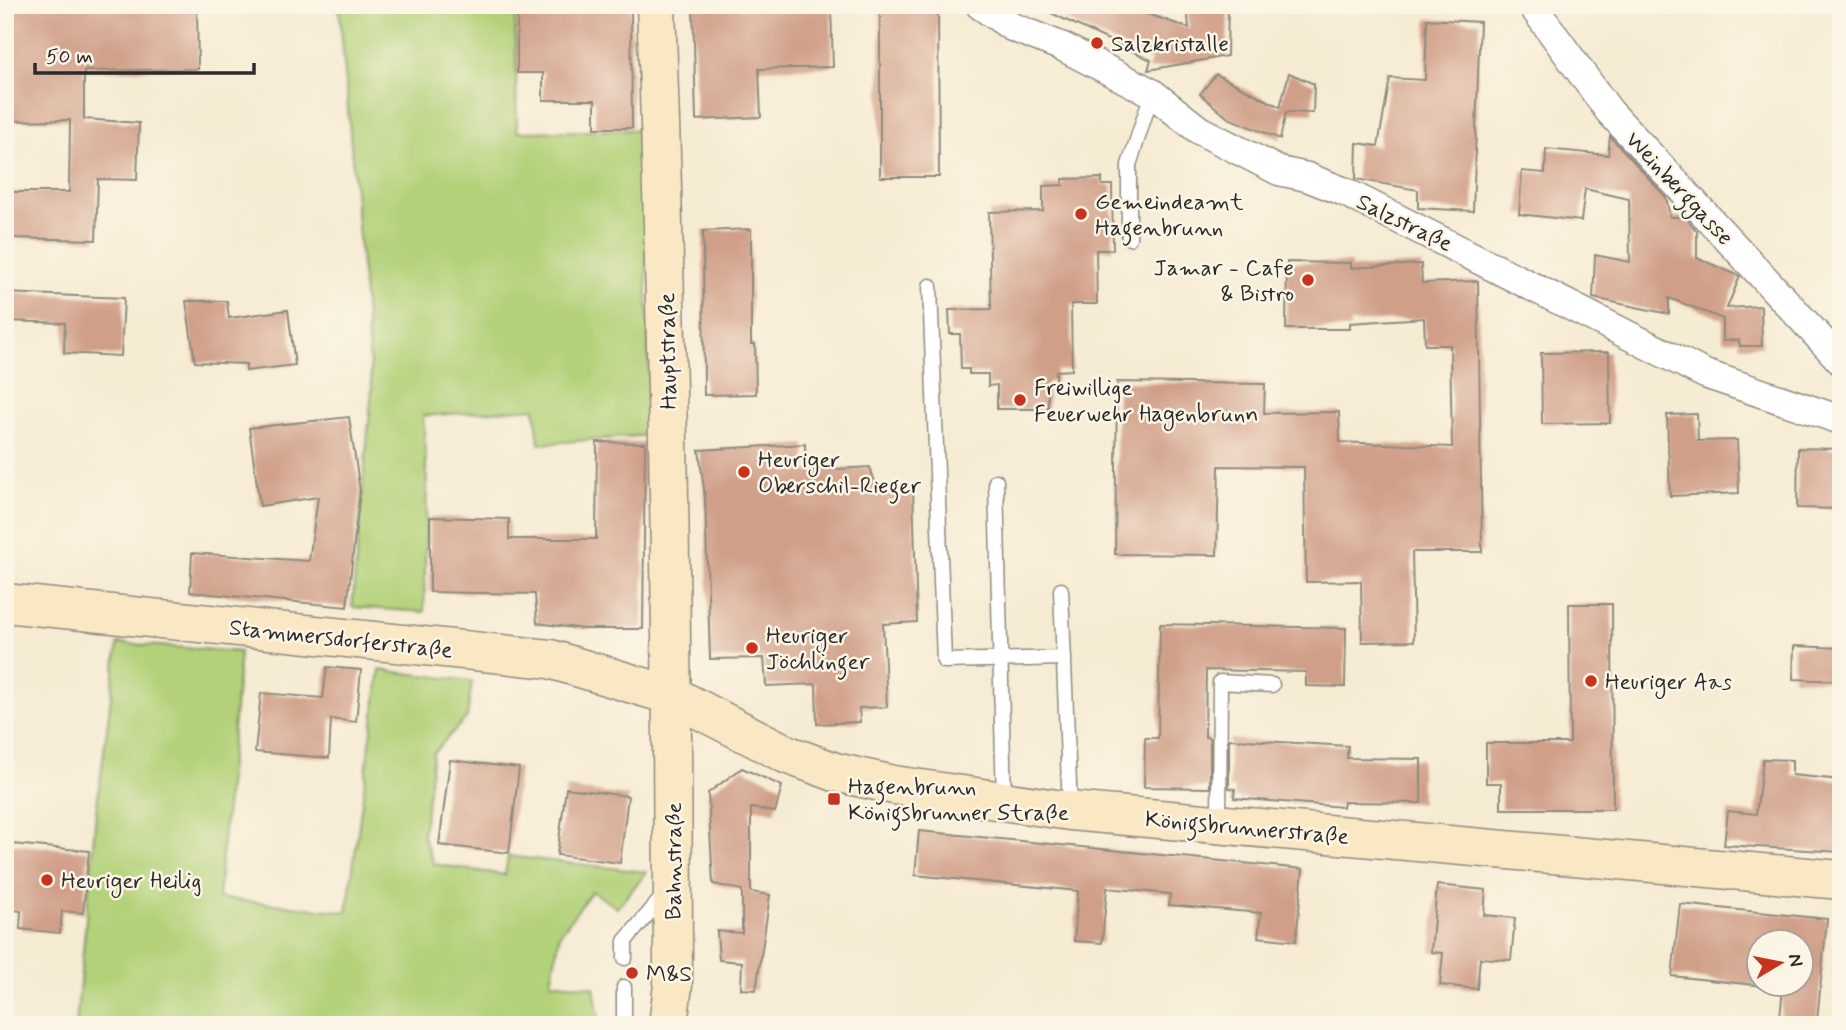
<svg xmlns="http://www.w3.org/2000/svg" width="1846" height="1030" font-family="Mynerve,sans-serif">
	<style>
		.green { fill: #b2d179; stroke: #6e7e52; stroke-width: 2 }
		.building { fill: #d09f88; fill-rule: evenodd }
		.lines { fill: none; stroke-linecap: round; stroke-linejoin: round }
		.lane-casing { stroke: #908b7f; stroke-width: 17 }
		.street-casing { stroke: #908b7f; stroke-width: 31 }
		.secondary-casing { stroke: #908b7f; stroke-width: 41 }
		.lane { stroke: #fff; stroke-width: 14 }
		.street { stroke: #fff; stroke-width: 28 }
		.secondary { stroke: #fae7c3; stroke-width: 38 }
		.poi-dot { fill: #c8321e; stroke: #fcf5e5; stroke-width: 2.5 }
		.labels { text-anchor: middle; stroke-width: 5; stroke-linejoin: round; paint-order: stroke }
		.poi-label { font-size: 23px; fill: #2b2b2b; stroke: #fcf5e5; text-anchor: start }
		.street-label { font-size: 23px; fill: #2b2b2b; stroke: #fcf5e5 }
	</style>
	<rect width="100%" height="100%" fill="#fcf5e5"/>
	<filter id="ink" filterUnits="userSpaceOnUse"><feTurbulence type="fractalNoise" baseFrequency=".0143" numOctaves="2"/><feDisplacementMap in="SourceGraphic" scale="14" xChannelSelector="R" yChannelSelector="G"/><feConvolveMatrix kernelMatrix="1 2 1 2 8 2 1 2 1" color-interpolation-filters="sRGB"/></filter>
	<filter id="wash" filterUnits="userSpaceOnUse"><feTurbulence type="fractalNoise" baseFrequency=".00686" numOctaves="4" result="noise"/><feDisplacementMap in="SourceGraphic" scale="28" xChannelSelector="R" yChannelSelector="G"/><feGaussianBlur stdDeviation="1.57" result="paint"/><feColorMatrix in="noise" values="0 0 0 0 0 0 0 0 0 0 0 0 0 0 0 0 0 1.4 0 .05"/><feComposite in="paint" operator="in"/></filter>
	<g filter="url(#wash)">
		<rect width="100%" height="100%" fill="#f6ebd3"/>
		<g class="green">
			<polygon points="339,5 515,5 517,132 644,130 650,435 539,444 535,408 423,416 427,484 424,612 352,607 372,388"/>
			<polygon points="118,643 240,652 218,898 347,912 380,670 472,681 467,717 433,753 423,836 434,864 505,875 508,856 647,872 617,908 592,891 560,934 551,982 594,987 600,1025 76,1025 96,813"/>
		</g>
		<g id="blocks">
			<g class="building">
				<polygon points="5,5 197,5 198,69 84,71 84,119 139,123 137,180 98,179 96,240 11,238 11,192 69,192 70,120 5,121"/>
				<polygon points="598,5 631,5 632,128 595,128 595,100 543,100 543,73 517,73 517,8 598,8"/>
				<polygon points="693,5 741,5 741,9 831,5 833,67 759,69 761,117 696,120"/>
				<polygon points="880,5 938,5 939,177 880,177"/>
				<polygon points="1034,5 1121,5 1189,28 1187,5 1228,5 1227,56 1148,70 1151,60"/>
				<polygon points="1427,19 1480,22 1473,211 1418,208 1418,190 1356,179 1357,143 1378,146 1390,78 1425,80"/>
				<polygon points="1289,73 1314,84 1313,113 1286,112 1280,139 1228,118 1200,94 1216,74 1280,107"/>
				<polygon points="1610,136 1666,197 1670,217 1685,217 1697,231 1697,258 1740,276 1727,308 1761,306 1762,346 1740,346 1739,340 1723,341 1723,319 1669,298 1669,314 1593,298 1595,255 1630,262 1629,199 1585,189 1581,221 1519,214 1522,171 1545,173 1546,149 1608,155"/>
				<polygon points="1102,178 1102,185 1112,185 1113,250 1096,250 1097,304 1071,304 1072,370 1056,371 1056,382 1048,382 1048,409 997,409 997,385 988,386 988,374 969,374 969,369 961,369 960,334 950,334 949,310 991,309 989,212 1043,211 1043,186 1063,185 1063,179"/>
				<polygon points="751,229 751,344 755,344 756,394 704,395 703,231"/>
				<polygon points="1287,262 1351,263 1351,268 1421,264 1422,283 1478,281 1482,552 1412,552 1414,641 1362,642 1361,581 1306,582 1304,467 1219,466 1217,555 1115,554 1117,382 1265,384 1264,413 1339,412 1340,442 1452,447 1450,345 1425,345 1424,318 1350,323 1350,329 1286,329"/>
				<polygon points="5,293 124,298 121,356 64,353 65,323 5,321"/>
				<polygon points="186,301 227,301 229,318 288,310 295,365 246,371 246,364 195,362"/>
				<polygon points="1609,352 1610,423 1542,424 1541,353"/>
				<polygon points="1697,414 1698,441 1737,440 1739,493 1670,496 1667,415"/>
				<polygon points="349,417 360,491 347,607 190,592 192,553 309,561 318,497 260,506 249,428"/>
				<polygon points="597,442 645,443 643,629 583,629 537,623 535,594 430,592 430,517 509,519 509,539 596,539"/>
				<polygon points="805,444 806,471 870,467 877,489 913,488 917,622 883,624 887,707 859,708 860,722 817,724 816,684 766,686 764,658 710,659 705,497 699,450"/>
				<polygon points="1798,448 1841,449 1841,509 1797,508"/>
				<polygon points="1569,604 1612,604 1613,809 1501,809 1501,783 1486,783 1486,743 1570,743"/>
				<polygon points="1160,624 1346,628 1345,687 1306,686 1306,672 1206,670 1205,737 1210,738 1210,788 1144,787 1145,738 1158,738"/>
				<polygon points="1794,646 1841,648 1841,681 1793,679"/>
				<polygon points="327,667 361,670 356,722 331,719 329,758 255,752 261,693 323,698"/>
				<polygon points="1229,739 1348,746 1347,758 1421,759 1421,803 1344,802 1343,807 1234,798 1235,789 1229,788"/>
				<polygon points="1763,759 1792,760 1792,775 1841,780 1841,852 1724,845 1728,811 1756,814"/>
				<polygon points="450,760 519,768 509,853 439,845"/>
				<polygon points="742,768 782,786 775,812 751,808 751,892 770,895 756,990 741,989 742,962 719,960 717,931 742,933 742,890 713,884 708,793"/>
				<polygon points="566,788 628,796 620,863 557,855"/>
				<polygon points="919,831 1303,869 1296,941 1258,937 1261,913 1169,905 1170,894 1107,888 1102,943 1074,941 1078,891 915,875"/>
				<polygon points="12,844 89,851 83,913 62,911 60,933 20,929 21,911 6,909"/>
				<polygon points="1437,885 1486,890 1484,915 1515,918 1511,960 1480,958 1477,989 1440,985 1443,953 1431,952"/>
				<path d="M1680 904 1827 919 1817 1021 1780 1017 1783 988 1672 976ZM1759 942H1801V984H1759Z"/>
			</g>
		</g>
	</g>
	<g filter="url(#ink)">
		<use href="#blocks" fill-opacity="0" stroke="#908b7f" stroke-width="2"/>
		<g class="lines">
			<g class="lane-casing">
				<g id="lane">
					<polyline points="1129,238 1129,165 1152,93"/>
					<polyline points="930,286 944,661 1064,658"/>
					<polyline points="996,481 1004,801"/>
					<polyline points="1061,590 1070,809"/>
					<polyline points="1219,824 1220,682 1272,685"/>
					<polyline points="625,958 625,941 666,893"/>
					<polyline points="624,1025 624,987"/>
				</g>
			</g>
			<g class="street-casing">
				<g id="street">
					<polyline points="980,5 1012,27 1063,47 1152,93 1199,130 1279,171 1307,177 1345,192 1705,374 1841,420"/>
					<polyline points="1532,5 1609,111 1841,361"/>
				</g>
			</g>
			<g class="secondary-casing">
				<g id="secondary">
					<path d="M656 5C668 332 673 658 673 985L668 1025"/>
					<polyline points="5,603 550,659 673,696 786,754 835,772 894,785 1070,811 1841,880"/>
				</g>
			</g>
			<use href="#lane" class="lane"/>
			<use href="#street" class="street"/>
			<use href="#secondary" class="secondary"/>
		</g>
	</g>
	<g class="poi-dot">
		<circle cx="1097" cy="43" r="7"/>
		<circle cx="1081" cy="214" r="7"/>
		<circle cx="1308" cy="280" r="7"/>
		<circle cx="1020" cy="400" r="7"/>
		<circle cx="744" cy="472" r="7"/>
		<circle cx="752" cy="648" r="7"/>
		<circle cx="1591" cy="681" r="7"/>
		<rect x="827" y="792" width="14" height="14" rx="3.5"/>
		<circle cx="47" cy="880" r="7"/>
		<circle cx="632" cy="973" r="7"/>
	</g>
	<g class="labels">
		<g class="poi-label">
			<text x="1111" y="51">Salzkristalle</text>
			<text x="1095" y="209">Gemeindeamt<tspan x="1095" dy="26">Hagenbrunn</tspan></text>
			<text x="1294" y="275" text-anchor="end">Jamar - Cafe<tspan x="1294" dy="26">&amp; Bistro</tspan></text>
			<text x="1034" y="395">Freiwillige<tspan x="1034" dy="26">Feuerwehr Hagenbrunn</tspan></text>
			<text x="758" y="467">Heuriger<tspan x="758" dy="26">Oberschil-Rieger</tspan></text>
			<text x="766" y="643">Heuriger<tspan x="766" dy="26">Jöchlinger</tspan></text>
			<text x="1605" y="689">Heuriger Aas</text>
			<text x="848" y="794">Hagenbrunn<tspan x="848" dy="26">Königsbrunner Straße</tspan></text>
			<text x="61" y="888">Heuriger Heilig</text>
			<text x="646" y="981">M&amp;S</text>
		</g>
		<g class="street-label">
			<text transform="translate(1680 188) rotate(47)" y="8">Weinberggasse</text>
			<text transform="translate(1405 222) rotate(26)" y="8">Salzstraße</text>
			<text transform="translate(667 351) rotate(-91)" y="8">Hauptstraße</text>
			<text transform="translate(341 638) rotate(6)" y="8">Stammersdorferstraße</text>
			<text transform="translate(1247 827) rotate(5)" y="8">Königsbrunnerstraße</text>
			<text transform="translate(673 861) rotate(-90)" y="8">Bahnstraße</text>
		</g>
	</g>
	<rect width="1846" height="1030" fill="none" stroke="#fcf5e5" stroke-width="28"/>
	<g transform="translate(1780 963) rotate(80)"><circle r="33" fill="#fcf5e5" stroke="#a8a49b" stroke-width="2"/>
	<path d="M0-5L12 26L0 18L-12 26Z" fill="#c8321e"/>
	<text y="-10" font-size="19" font-weight="bold" text-anchor="middle" fill="#2b2b2b">N</text>
	</g>
	<path d="M35 63v10h219v-10" fill="none" stroke="#2b2b2b" stroke-width="3.5"/>
	<text x="46" y="63" font-size="21" fill="#2b2b2b" stroke="#fcf5e5" stroke-width="5" paint-order="stroke">50 m</text>
</svg>
